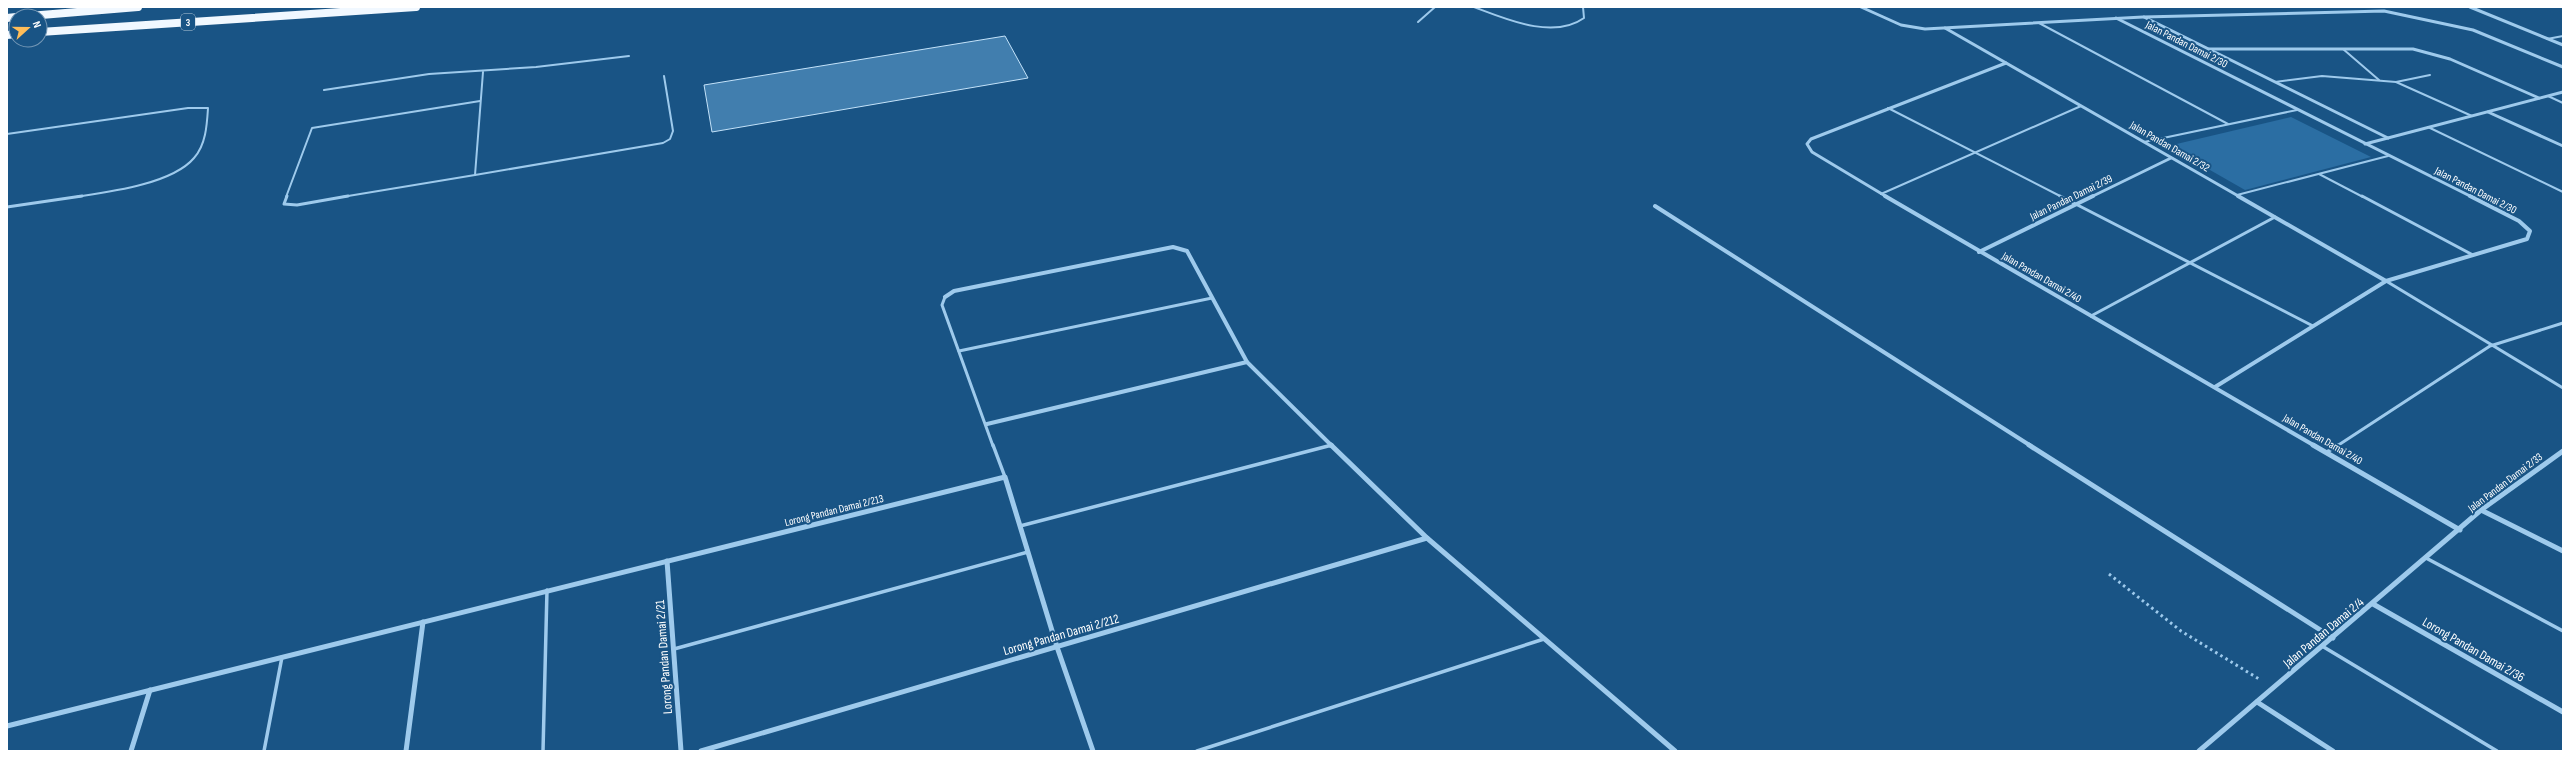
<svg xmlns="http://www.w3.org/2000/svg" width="2570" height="758" font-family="'Sofia Sans Condensed',sans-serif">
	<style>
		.green { fill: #2b6ea3 }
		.building { fill: #417eae; stroke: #c3e2f9 }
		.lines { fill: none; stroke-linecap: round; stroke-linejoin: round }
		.path { stroke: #9ecaec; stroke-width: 3; stroke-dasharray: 2.5 3.5; stroke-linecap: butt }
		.service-far2 { stroke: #9ecaec; stroke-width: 2 }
		.service-far1 { stroke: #9ecaec; stroke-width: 3 }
		.service { stroke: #9ecaec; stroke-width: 3.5 }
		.minor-far2 { stroke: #9ecaec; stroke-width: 3 }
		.minor-far1 { stroke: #9ecaec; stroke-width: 4 }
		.minor { stroke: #9ecaec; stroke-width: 5 }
		.trunk { stroke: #f1f8ff; stroke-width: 8 }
		.labels { text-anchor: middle; stroke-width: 4; stroke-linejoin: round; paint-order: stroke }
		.shield { fill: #195485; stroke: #baccda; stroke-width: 1 }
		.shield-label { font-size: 10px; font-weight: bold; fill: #fff }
		.street-label { font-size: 11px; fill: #fff; stroke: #195485 }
		.near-street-label { font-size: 13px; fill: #fff; stroke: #195485 }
	</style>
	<rect width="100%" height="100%" fill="#195485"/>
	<polygon class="green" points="2291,117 2371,157 2245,190 2168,146"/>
	<polygon class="building" points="1005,36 1028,78 712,132 704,85"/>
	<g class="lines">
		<polyline class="path" points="2109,574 2181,631 2259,679"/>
		<g class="service-far2">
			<path d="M1474 7C1506 19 1553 40 1584 18L1583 7"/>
			<polyline points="1418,22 1435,7"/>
			<polyline points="2039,23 2228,124"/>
			<polyline points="2547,39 2563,36"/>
			<polyline points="2343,49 2379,80"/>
			<polyline points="483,72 475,175 663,143 670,139 673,131 664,76"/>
			<polyline points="2430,75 2396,82 2472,116"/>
			<polyline points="2275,82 2322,76 2396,82"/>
			<polyline points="324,90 429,74 536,67 629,56"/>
			<polyline points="2548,96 2563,103"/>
			<polyline points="1888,108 2062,197"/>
			<polyline points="2428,127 2563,192"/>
			<path d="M7 134 188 108H208C207 124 206 145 194 158 172 184 109 192 76 197"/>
			<polyline points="2144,142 2297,110"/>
			<polyline points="2319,174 2363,197"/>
			<polyline points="1881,194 2081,106"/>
			<polyline points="2237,195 2388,156"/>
			<polyline points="286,197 312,128 480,101"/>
			<polyline points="342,197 475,175"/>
		</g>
		<g class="service-far1">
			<polyline points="287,196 284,204 297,205 348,196"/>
			<polyline points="2060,196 2313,326"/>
			<polyline points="2362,196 2473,255"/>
			<polyline points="7,207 82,196"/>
			<polyline points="2386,281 2563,388"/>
			<polyline points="945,297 942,305 993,446"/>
			<polyline points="2091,316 2275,217"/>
			<polyline points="959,351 1212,298"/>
			<polyline points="1330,446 1332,445"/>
			<polyline points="2337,446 2490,346 2563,323"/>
		</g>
		<g class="service">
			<polyline points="993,445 1005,477"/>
			<polyline points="2327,452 2338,445"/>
			<polyline points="1020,526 1332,445"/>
			<polyline points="2426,558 2563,631"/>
			<polyline points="2322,646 2497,751"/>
			<polyline points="674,649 1028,552"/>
			<polyline points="264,751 282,657"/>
			<polyline points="543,751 547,590"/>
			<polyline points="1197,751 1544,639"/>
		</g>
		<g class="minor-far2">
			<polyline points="1861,7 1901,25 1925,29 2143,17 2384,11 2473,30 2563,67"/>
			<polyline points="2470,7 2563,45"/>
			<polyline points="2144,17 2388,138"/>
			<polyline points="2116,18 2472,197"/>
			<polyline points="1945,28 2240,197"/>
			<polyline points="2209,49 2413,49 2450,59 2539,98"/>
			<polyline points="2488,112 2563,146"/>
			<polyline points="2365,144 2563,92"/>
			<polyline points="1887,197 1812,152 1807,144 1811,139 2006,63"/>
			<polyline points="2091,197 2171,158"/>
		</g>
		<g class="minor-far1">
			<polyline points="1885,196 2315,446"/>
			<polyline points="2238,196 2386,281"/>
			<polyline points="1655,206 2031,446"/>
			<polyline points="1979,252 2093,196"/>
			<polyline points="945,297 954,291 1173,247 1187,251 1247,362 1332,446"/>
			<polyline points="2215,387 2386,281 2527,239 2530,231 2519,221 2470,196"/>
			<polyline points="987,424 1247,362"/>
		</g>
		<g class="minor">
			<polyline points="1331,445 1427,538 1675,751"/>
			<polyline points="2029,445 2333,638"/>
			<polyline points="2313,445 2460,530"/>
			<polyline points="2481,510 2563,551"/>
			<polyline points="667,561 681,751"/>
			<polyline points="2373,604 2563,712"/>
			<polyline points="2257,702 2333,751"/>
			<polyline points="7,726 1005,477 1057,647 1093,751"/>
			<polyline points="131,751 150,690"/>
			<polyline points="406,751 423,622"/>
			<polyline points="701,751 1427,538"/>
			<polyline points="2199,751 2481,510 2563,451"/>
		</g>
		<g class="trunk">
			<polyline points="29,16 138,7"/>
			<polyline points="7,18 16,17"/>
			<polyline points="40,32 416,7"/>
			<polyline points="7,35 16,34"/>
		</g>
	</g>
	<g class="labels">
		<rect class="shield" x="181" y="14" width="14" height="16" rx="3"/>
		<g class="shield-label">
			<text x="188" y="26">3</text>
		</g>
		<g class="street-label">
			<text transform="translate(2187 44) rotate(27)" y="4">Jalan Pandan Damai 2/30</text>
			<text transform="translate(2170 146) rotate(30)" y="4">Jalan Pandan Damai 2/32</text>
			<text transform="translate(2476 190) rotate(27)" y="4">Jalan Pandan Damai 2/30</text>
			<text transform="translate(2071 197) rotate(-26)" y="4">Jalan Pandan Damai 2/39</text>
			<text transform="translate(2042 277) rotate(30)" y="4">Jalan Pandan Damai 2/40</text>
			<text transform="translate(2323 439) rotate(30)" y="4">Jalan Pandan Damai 2/40</text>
			<text transform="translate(2505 482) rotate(-37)" y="4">Jalan Pandan Damai 2/33</text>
			<text transform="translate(834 510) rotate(-14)" y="4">Lorong Pandan Damai 2/213</text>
		</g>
		<g class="near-street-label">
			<text transform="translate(2323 632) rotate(-40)" y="5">Jalan Pandan Damai 2/4</text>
			<text transform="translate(1061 634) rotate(-16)" y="5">Lorong Pandan Damai 2/212</text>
			<text transform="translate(2474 649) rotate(30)" y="5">Lorong Pandan Damai 2/36</text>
			<text transform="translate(663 657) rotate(-94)" y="5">Lorong Pandan Damai 2/21</text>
		</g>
	</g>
	<rect width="2570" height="758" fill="none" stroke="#ffffff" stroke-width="16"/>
	<g transform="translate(28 28) rotate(69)"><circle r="19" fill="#195485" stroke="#7598b6"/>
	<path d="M0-3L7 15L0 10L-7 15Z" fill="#ffbd59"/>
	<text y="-6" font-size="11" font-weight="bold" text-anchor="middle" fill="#ffffff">N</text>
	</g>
</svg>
